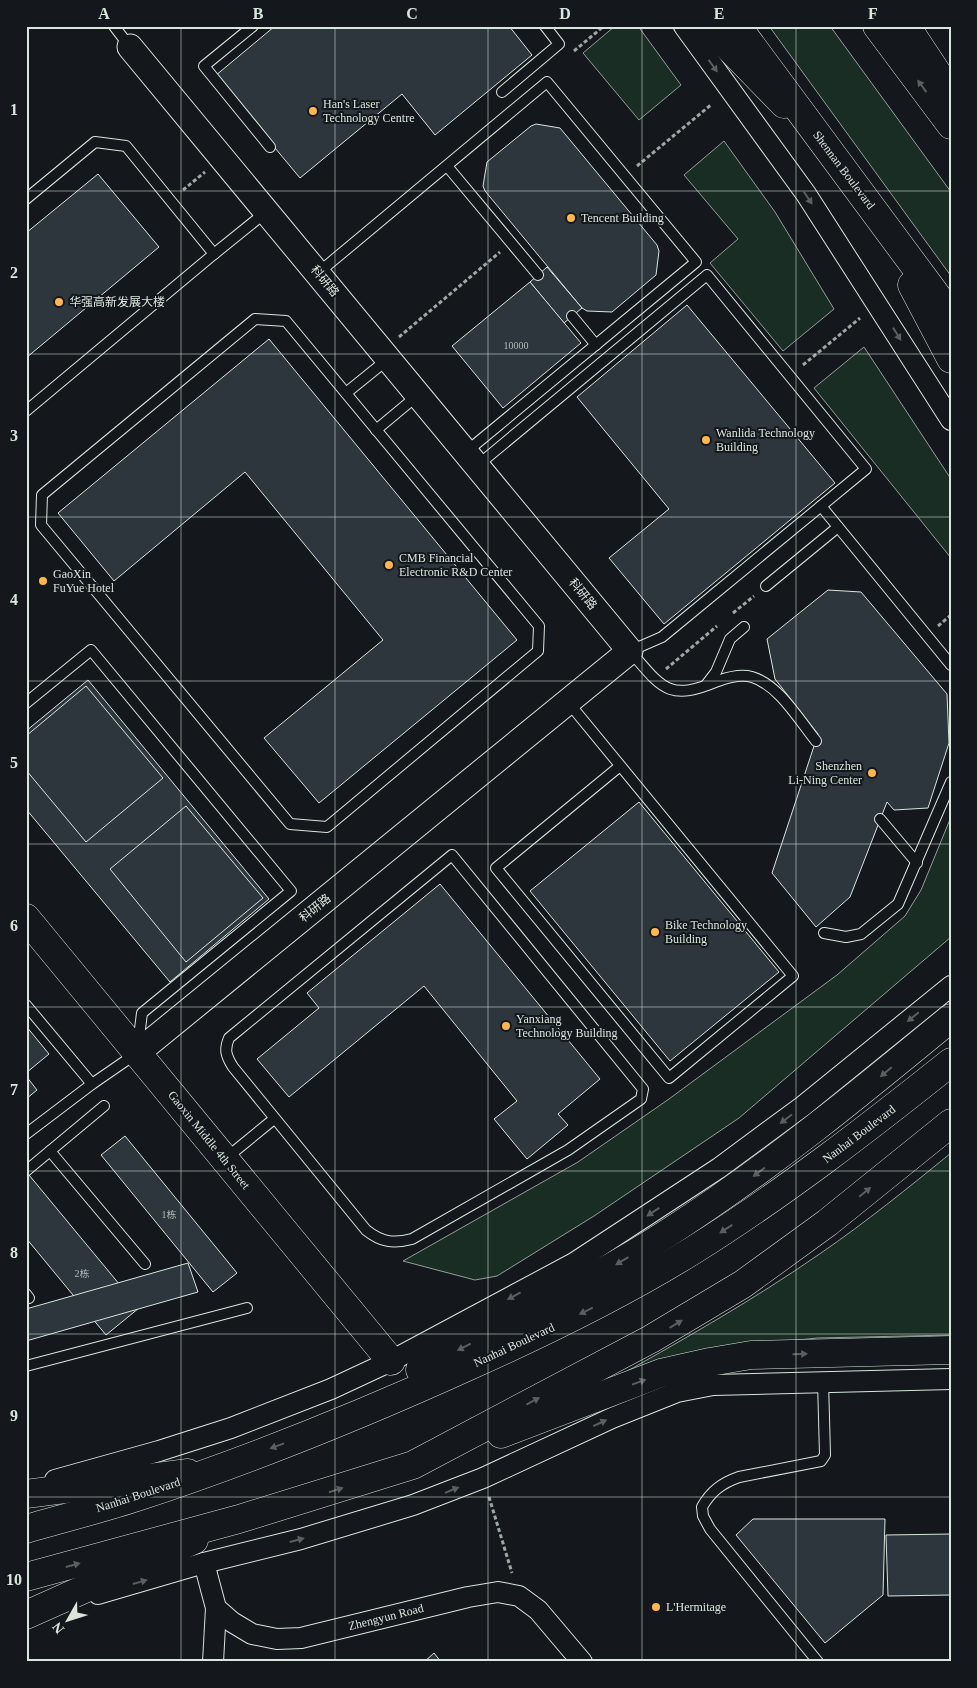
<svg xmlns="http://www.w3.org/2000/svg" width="977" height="1688" font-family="'Times New Roman','Noto Sans SC',serif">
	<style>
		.green { fill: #1a2d24; stroke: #939e99 }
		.building { fill: #2c363c; stroke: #d8e6dc }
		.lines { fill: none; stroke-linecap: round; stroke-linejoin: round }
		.service-casing { stroke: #d8e6dc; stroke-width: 12 }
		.minor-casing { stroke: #d8e6dc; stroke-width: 22 }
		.tertiary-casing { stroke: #d8e6dc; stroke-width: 27 }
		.secondary-casing { stroke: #d8e6dc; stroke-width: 29 }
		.primary-casing { stroke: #d8e6dc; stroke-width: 29 }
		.path { stroke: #9da8a2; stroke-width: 3; stroke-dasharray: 4 2.5; stroke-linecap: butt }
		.service { stroke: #14181c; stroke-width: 10 }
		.minor { stroke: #14181c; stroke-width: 20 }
		.tertiary { stroke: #14181c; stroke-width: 25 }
		.secondary { stroke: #14181c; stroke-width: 28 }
		.primary { stroke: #14181c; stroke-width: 28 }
		.oneway { fill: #59605f }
		.grid { fill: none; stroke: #d8e6dc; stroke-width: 1; stroke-opacity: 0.55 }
		.poi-dot { fill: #ffb74d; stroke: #14181c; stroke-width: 2 }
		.labels { text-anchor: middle; stroke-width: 4; stroke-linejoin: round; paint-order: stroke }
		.number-label { font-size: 10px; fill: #adbab4 }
		.poi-label { font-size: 12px; fill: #d8e6dc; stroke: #14181c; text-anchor: start }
		.street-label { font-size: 12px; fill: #d8e6dc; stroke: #14181c }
		.neatline { fill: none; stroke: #d8e6dc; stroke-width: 2 }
		.grid-label { font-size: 16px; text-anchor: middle; font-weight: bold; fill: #d8e6dc }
	</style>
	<rect width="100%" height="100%" fill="#14181c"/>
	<g class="green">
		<polygon points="615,26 638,26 681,85 639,120 583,53"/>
		<polygon points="769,26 830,26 951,192 951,276"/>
		<polygon points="724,141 775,212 834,309 783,351 710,263 738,239 684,175"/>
		<polygon points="864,347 951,479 951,558 814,388"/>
		<polygon points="951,817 951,937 739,1118 594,1216 497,1276 475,1280 403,1261 578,1162 669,1099 837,975 905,916 921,890"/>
		<path d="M951 1153V1335L817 1338 733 1347 606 1383C679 1342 752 1301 821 1253 866 1222 908 1188 951 1153Z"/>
	</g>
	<g class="building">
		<polygon points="275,26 509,26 532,55 435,135 402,94 300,178 215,76"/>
		<polygon points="536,124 560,128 657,245 659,251 656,275 612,312 587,311 582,308 485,191 483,186 487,162 531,126"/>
		<polygon points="98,174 159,247 26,358 26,233"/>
		<polygon points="547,267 582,308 564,323 530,282"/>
		<polygon points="530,282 581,343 503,408 452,346"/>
		<polygon points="687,305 835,483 664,624 609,558 669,509 577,397"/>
		<polygon points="269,339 517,640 319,803 264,738 383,640 245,472 114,581 58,513"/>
		<polygon points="828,590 861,592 947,694 949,743 928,808 894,810 887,802 850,897 816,927 772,873 818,734 775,679 767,639"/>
		<polygon points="88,680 269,899 170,982 26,809 26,731"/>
		<polygon points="86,686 163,778 86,842 26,770 26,736"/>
		<polygon points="639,802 779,972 670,1061 530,891"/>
		<polygon points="186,806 263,898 186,962 110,869"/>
		<polygon points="440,884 600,1079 558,1114 568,1125 527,1159 494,1119 517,1101 424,986 289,1097 257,1059 319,1008 307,993"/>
		<polygon points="26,1026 49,1054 26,1073"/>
		<polygon points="26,1076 37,1090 26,1099"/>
		<polygon points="125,1136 237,1273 213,1292 101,1155"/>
		<polygon points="29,1175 139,1308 106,1335 26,1238 26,1177"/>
		<polygon points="188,1263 198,1292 26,1341 26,1309"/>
		<polygon points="753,1519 885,1519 883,1595 825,1643 736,1535"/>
		<polygon points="951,1534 951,1595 888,1596 886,1535"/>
		<polygon points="434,1653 441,1662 424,1662"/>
	</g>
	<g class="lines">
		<g class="service-casing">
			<g id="service">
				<polyline points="114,26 130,47"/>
				<polyline points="253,26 204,66 270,147"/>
				<polyline points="502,92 559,44 545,26"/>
				<polyline points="447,166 538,275"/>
				<polyline points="26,199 95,142 126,146 214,254 26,411"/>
				<polyline points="214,254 266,212"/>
				<polyline points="318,273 547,82 696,262 466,452"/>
				<polyline points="572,316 596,345"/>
				<polygon points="255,319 286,321 539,626 538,651 327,827 290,824 41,525 42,495"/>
				<polyline points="346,393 388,359"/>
				<polyline points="376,430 418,395"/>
				<path d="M478 465 707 275 866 469 662 637 630 651C662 688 668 702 718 681 729 677 741 674 752 677 779 685 799 720 816 741"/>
				<polyline points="821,506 951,665"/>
				<polyline points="766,586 838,527"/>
				<polyline points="706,685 716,672 730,639 744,627"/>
				<polyline points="568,702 793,976 669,1078 496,868 620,766"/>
				<polyline points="26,703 91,650 291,891 142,1013 137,1053 92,1084 26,1005"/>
				<polyline points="880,819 917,863"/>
				<path d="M452 855 643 1089 641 1099 568 1150 412 1239C393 1244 381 1242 366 1230L233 1067C226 1056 224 1050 229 1038Z"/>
				<polyline points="824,933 846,937 861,934 898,904 951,782"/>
				<polyline points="26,1134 92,1084"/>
				<polyline points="50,1151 145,1264"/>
				<polyline points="225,1159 274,1119"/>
				<polyline points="26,1171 104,1106"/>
				<polyline points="26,1294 29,1298"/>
				<polyline points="26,1366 247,1308"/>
				<path d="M818 1662 710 1529 703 1516 702 1507C711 1491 722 1483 739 1477L821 1461 825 1455 823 1381"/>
			</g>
		</g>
		<g class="minor-casing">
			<g id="minor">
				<polyline points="684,26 806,194 951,420"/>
				<polyline points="55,1480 159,1451 231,1428 331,1389 391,1361 574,1263 719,1168 803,1106 951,986"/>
				<polyline points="204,1563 216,1608 232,1622 252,1634 277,1639 301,1638 468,1597 498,1592 519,1596 538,1610 582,1662"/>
				<polyline points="98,1594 204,1563 301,1539 413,1505 483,1478 612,1418 677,1392 713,1385 951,1379"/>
				<polyline points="213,1662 216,1608"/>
			</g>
		</g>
		<g class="tertiary-casing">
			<polyline id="tertiary" points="130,47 630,651 137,1053"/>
		</g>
		<g class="secondary-casing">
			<g id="secondary">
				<polyline points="708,26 784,104"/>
				<polyline points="906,26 951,94"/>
				<polyline points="26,918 391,1361"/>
				<polyline points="26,1494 188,1473"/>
				<polyline points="26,1615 194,1540"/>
			</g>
		</g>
		<g class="primary-casing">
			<g id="primary">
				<polyline points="737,26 951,315"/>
				<polyline points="877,26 951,125"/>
				<polyline points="912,285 951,359"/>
				<path d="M420 1370C504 1323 591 1283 671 1231 770 1167 860 1093 951 1018"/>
				<polyline points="501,1434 661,1373 710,1362 751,1355 951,1350"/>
				<path d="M26 1529C63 1518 101 1509 137 1497 250 1460 361 1415 469 1366 545 1332 621 1295 692 1251 783 1194 867 1129 951 1062"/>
				<polyline points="26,1577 239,1519 413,1465 651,1339 743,1284 827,1223 951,1123"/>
			</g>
		</g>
		<g class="path">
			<polyline points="574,51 604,26"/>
			<polyline points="637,166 712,104"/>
			<polyline points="183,190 205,172"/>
			<polyline points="399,337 500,252"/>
			<polyline points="803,365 860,318"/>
			<polyline points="733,613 754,596"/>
			<polyline points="938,626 951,615"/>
			<polyline points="666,669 717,626"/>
			<polyline points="489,1497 512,1573"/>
		</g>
		<use href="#service" class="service"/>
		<use href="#minor" class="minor"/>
		<use href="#tertiary" class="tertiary"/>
		<use href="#secondary" class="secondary"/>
		<use href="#primary" class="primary"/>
	</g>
	<defs><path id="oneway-solid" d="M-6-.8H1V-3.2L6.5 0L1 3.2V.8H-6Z" transform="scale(1.25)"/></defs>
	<g class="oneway">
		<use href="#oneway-solid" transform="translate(713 66) rotate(54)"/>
		<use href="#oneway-solid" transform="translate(922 86) rotate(-126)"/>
		<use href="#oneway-solid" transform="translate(808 198) rotate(56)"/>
		<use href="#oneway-solid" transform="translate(897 334) rotate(58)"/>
		<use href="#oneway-solid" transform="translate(913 1017) rotate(141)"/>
		<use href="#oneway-solid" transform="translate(886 1072) rotate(140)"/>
		<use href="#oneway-solid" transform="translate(786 1119) rotate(143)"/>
		<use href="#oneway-solid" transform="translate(759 1172) rotate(143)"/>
		<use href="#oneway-solid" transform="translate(865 1192) rotate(-39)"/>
		<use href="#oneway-solid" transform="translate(653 1212) rotate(147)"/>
		<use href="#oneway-solid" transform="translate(726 1229) rotate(147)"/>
		<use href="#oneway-solid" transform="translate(622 1261) rotate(149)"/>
		<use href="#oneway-solid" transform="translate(514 1296) rotate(152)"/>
		<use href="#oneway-solid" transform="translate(586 1311) rotate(154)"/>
		<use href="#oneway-solid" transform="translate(676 1324) rotate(-31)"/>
		<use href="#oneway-solid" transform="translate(464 1347) rotate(153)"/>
		<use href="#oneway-solid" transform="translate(800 1354) rotate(-1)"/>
		<use href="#oneway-solid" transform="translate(639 1382) rotate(-20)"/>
		<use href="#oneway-solid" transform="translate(533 1401) rotate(-28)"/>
		<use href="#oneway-solid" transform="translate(600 1423) rotate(-25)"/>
		<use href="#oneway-solid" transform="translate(277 1446) rotate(160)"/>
		<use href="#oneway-solid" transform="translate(336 1490) rotate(-18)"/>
		<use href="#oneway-solid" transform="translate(452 1490) rotate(-22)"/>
		<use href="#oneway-solid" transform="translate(297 1540) rotate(-15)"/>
		<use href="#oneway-solid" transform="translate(73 1565) rotate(-15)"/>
		<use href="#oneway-solid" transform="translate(140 1582) rotate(-16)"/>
	</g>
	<path class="grid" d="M181 26V1662M335 26V1662M488 26V1662M642 26V1662M796 26V1662M26 191H951M26 354H951M26 517H951M26 681H951M26 844H951M26 1007H951M26 1171H951M26 1334H951M26 1497H951"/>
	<g class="poi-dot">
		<circle cx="313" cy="111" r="5"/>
		<circle cx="571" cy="218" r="5"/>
		<circle cx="59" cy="302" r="5"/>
		<circle cx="706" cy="440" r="5"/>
		<circle cx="389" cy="565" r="5"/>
		<circle cx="43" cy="581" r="5"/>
		<circle cx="872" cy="773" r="5"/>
		<circle cx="655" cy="932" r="5"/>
		<circle cx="506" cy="1026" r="5"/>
		<circle cx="656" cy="1607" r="5"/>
	</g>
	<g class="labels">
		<g class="number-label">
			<text x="516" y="349">10000</text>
			<text x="169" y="1218">1栋</text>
			<text x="82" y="1277">2栋</text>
		</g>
		<g class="poi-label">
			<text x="323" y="108">Han's Laser<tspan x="323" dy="14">Technology Centre</tspan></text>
			<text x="581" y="222">Tencent Building</text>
			<text x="69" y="306">华强高新发展大楼</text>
			<text x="716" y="437">Wanlida Technology<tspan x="716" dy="14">Building</tspan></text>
			<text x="399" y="562">CMB Financial<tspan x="399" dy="14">Electronic R&amp;D Center</tspan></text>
			<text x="53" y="578">GaoXin<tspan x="53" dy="14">FuYue Hotel</tspan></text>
			<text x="862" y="770" text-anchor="end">Shenzhen<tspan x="862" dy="14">Li-Ning Center</tspan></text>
			<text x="665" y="929">Bike Technology<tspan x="665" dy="14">Building</tspan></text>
			<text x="516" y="1023">Yanxiang<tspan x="516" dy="14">Technology Building</tspan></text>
			<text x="666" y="1611">L'Hermitage</text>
		</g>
		<g class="street-label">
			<text transform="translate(844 170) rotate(53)" y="4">Shennan Boulevard</text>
			<text transform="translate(325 281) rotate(50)" y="4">科研路</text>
			<text transform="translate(583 594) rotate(51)" y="4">科研路</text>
			<text transform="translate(315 908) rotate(-39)" y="4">科研路</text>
			<text transform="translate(859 1134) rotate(-37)" y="4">Nanhai Boulevard</text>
			<text transform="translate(209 1140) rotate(51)" y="4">Gaoxin Middle 4th Street</text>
			<text transform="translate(514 1345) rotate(-25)" y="4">Nanhai Boulevard</text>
			<text transform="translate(138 1495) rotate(-18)" y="4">Nanhai Boulevard</text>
			<text transform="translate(386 1617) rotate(-14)" y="4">Zhengyun Road</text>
		</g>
	</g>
	<rect width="977" height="1688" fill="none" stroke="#14181c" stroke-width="55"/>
	<g transform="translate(68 1620) rotate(231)" stroke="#14181c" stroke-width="4" paint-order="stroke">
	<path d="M0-4L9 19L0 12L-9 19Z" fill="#d8e6dc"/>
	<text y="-8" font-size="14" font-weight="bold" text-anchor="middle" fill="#d8e6dc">N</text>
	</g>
	<rect x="28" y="28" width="922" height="1632" class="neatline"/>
	<g class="grid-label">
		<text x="104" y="19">A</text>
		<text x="258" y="19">B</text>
		<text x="412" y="19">C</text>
		<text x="565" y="19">D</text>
		<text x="719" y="19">E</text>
		<text x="873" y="19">F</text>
		<text x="14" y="115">1</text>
		<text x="14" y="278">2</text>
		<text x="14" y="441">3</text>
		<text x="14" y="605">4</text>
		<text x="14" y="768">5</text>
		<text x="14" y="931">6</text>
		<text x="14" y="1095">7</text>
		<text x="14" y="1258">8</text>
		<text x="14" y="1421">9</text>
		<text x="14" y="1585">10</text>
	</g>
</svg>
